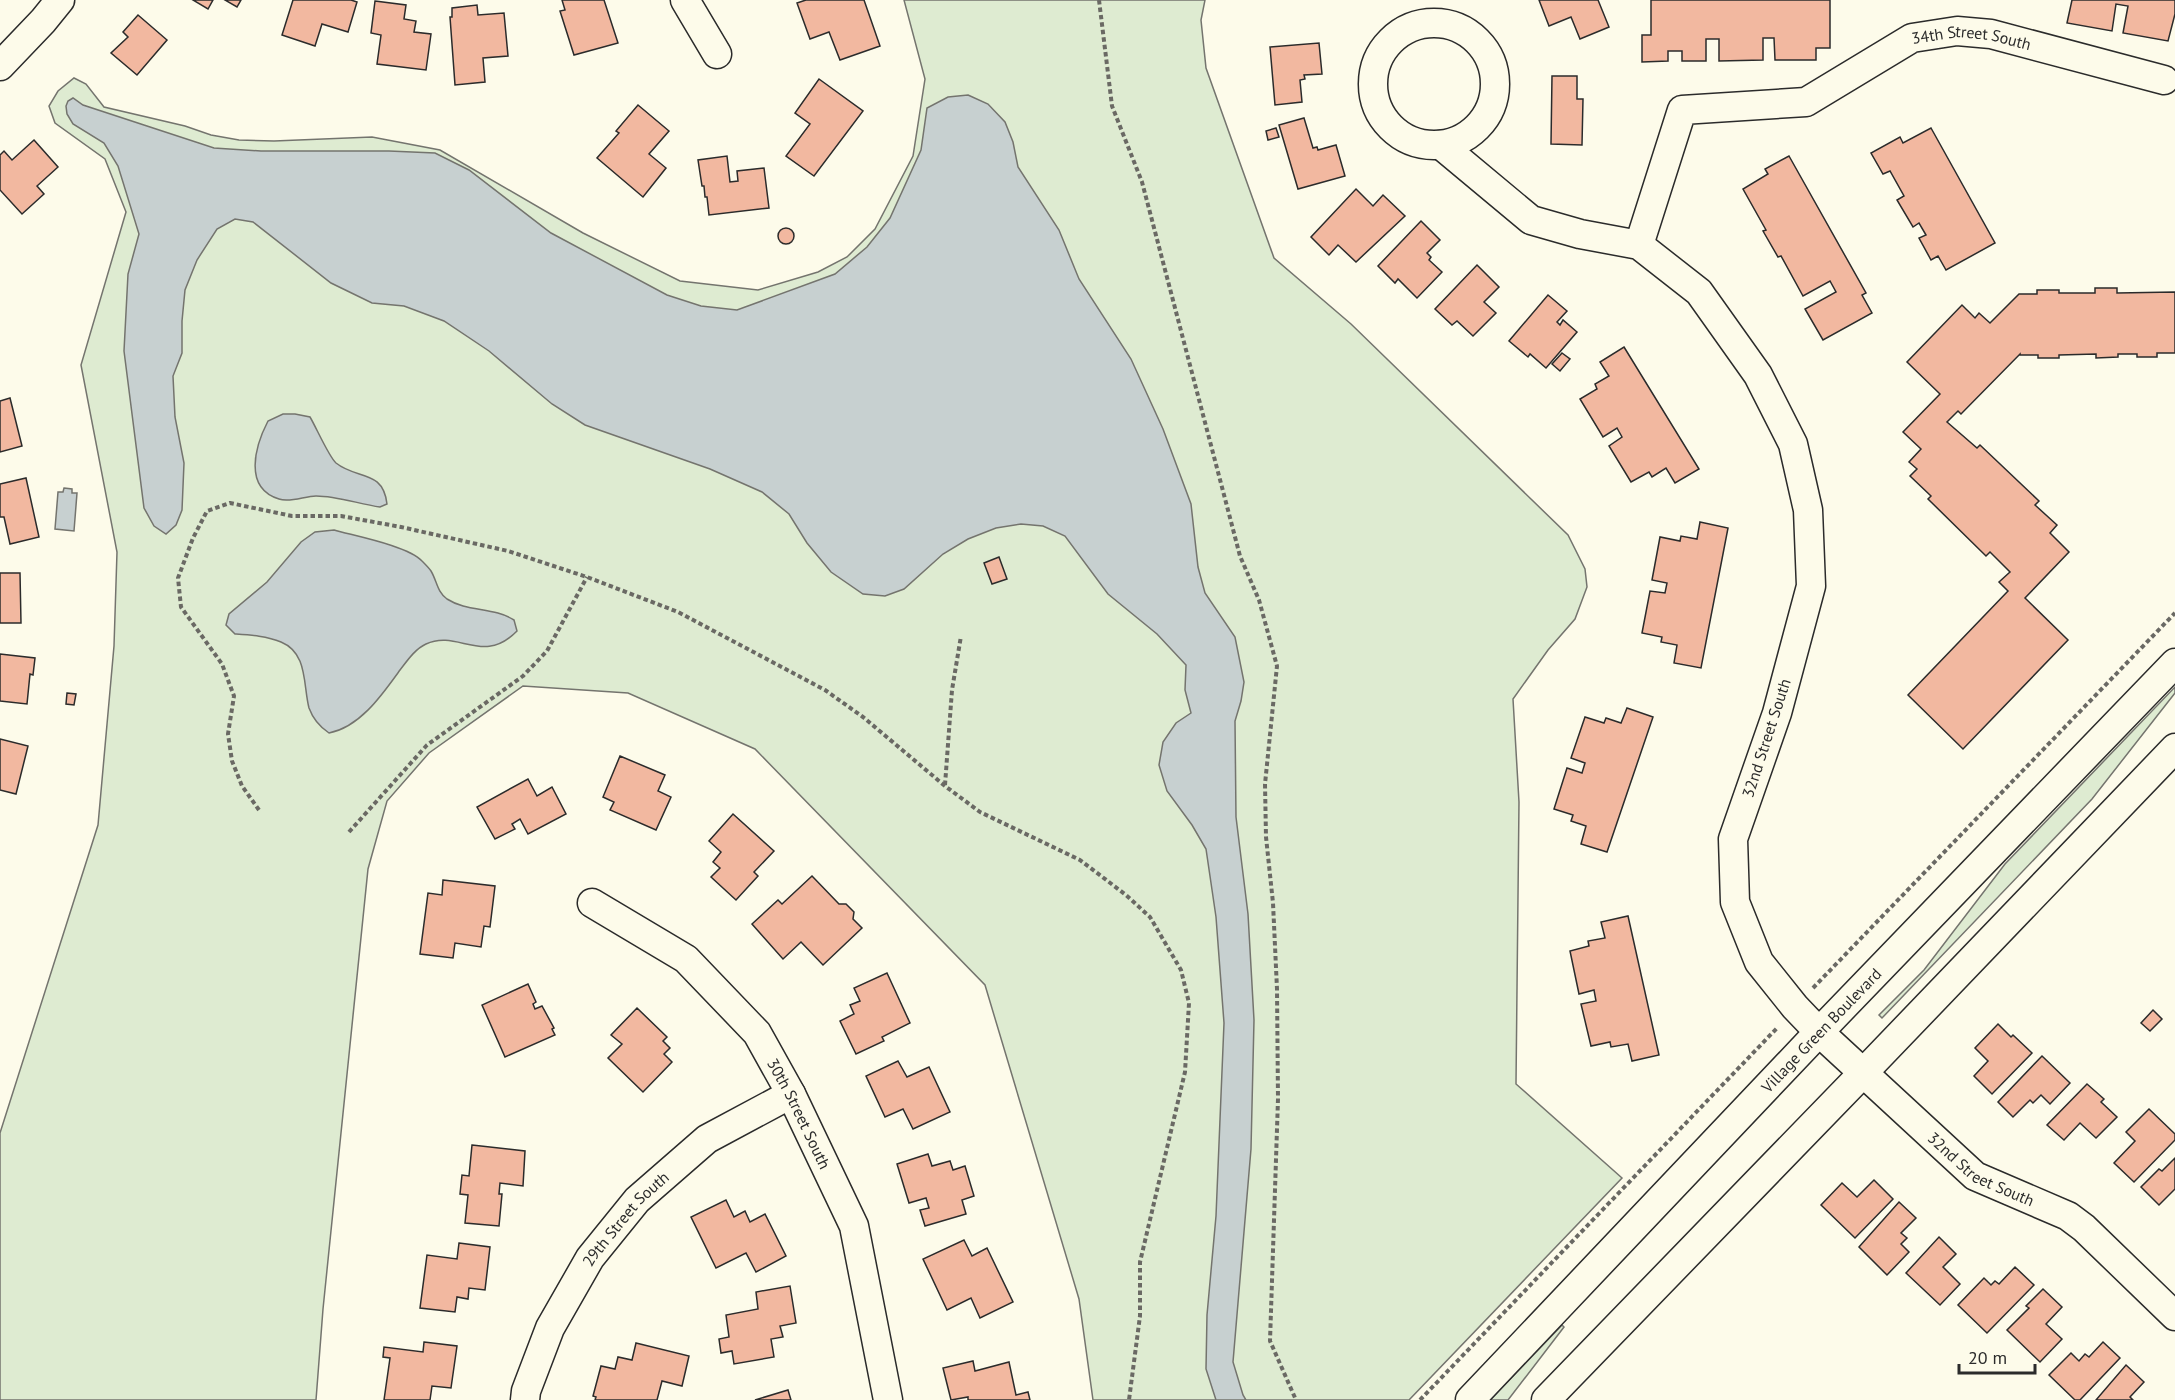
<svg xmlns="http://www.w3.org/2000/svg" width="2175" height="1400" font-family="'PT Sans',sans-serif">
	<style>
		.green { fill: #deebd1; stroke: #74746e; stroke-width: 1.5 }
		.water { fill: #c7d0d0; stroke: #74746e; stroke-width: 1.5 }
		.building { fill: #f2b8a0; stroke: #2b2b2b; stroke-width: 1.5 }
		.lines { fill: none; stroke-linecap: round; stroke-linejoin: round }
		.minor-casing { stroke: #2b2b2b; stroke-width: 31 }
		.path { stroke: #6a6964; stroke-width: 4; stroke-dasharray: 4.5 3; stroke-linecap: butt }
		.minor { stroke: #fdfbea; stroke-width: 28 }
		.labels { text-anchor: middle; stroke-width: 4.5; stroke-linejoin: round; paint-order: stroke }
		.street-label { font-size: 16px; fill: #2b2b2b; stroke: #fdfbea }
	</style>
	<rect width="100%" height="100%" fill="#fdfbea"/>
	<g class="green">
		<polygon points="904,0 1205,0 1201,20 1206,68 1274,258 1351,324 1568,535 1585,569 1587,587 1575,619 1548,650 1513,699 1519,802 1516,1084 1622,1178 1409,1400 1093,1400 1079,1299 985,985 755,749 628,693 523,686 429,753 387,801 368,869 323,1309 316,1400 0,1400 0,1133 98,825 114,646 117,552 81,365 126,212 105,159 55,123 49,106 58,91 74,78 86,84 104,107 185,126 211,135 239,140 274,141 372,137 440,150 583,233 680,281 758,290 818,272 847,257 875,229 913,156 925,79"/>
		<polygon points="2175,687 2175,693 2092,799 1882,1018 1879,1015 1924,970 2005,864"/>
		<polygon points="1562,1325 1564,1327 1508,1400 1490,1400"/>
	</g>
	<g class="water">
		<polygon points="968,95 988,104 1005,122 1013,142 1018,167 1059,230 1079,279 1131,359 1163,429 1191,504 1198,567 1205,593 1235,637 1244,682 1241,701 1235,721 1236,817 1248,914 1254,1020 1251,1149 1233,1362 1243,1395 1246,1400 1216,1400 1206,1369 1207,1315 1216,1216 1224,1023 1216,917 1206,849 1192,825 1167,791 1159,765 1163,742 1176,723 1191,713 1185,690 1186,665 1157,634 1108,594 1065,536 1043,526 1021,524 996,528 968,539 943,554 904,589 885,596 863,594 831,572 807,543 789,514 762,492 710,469 585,425 552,404 489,351 444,321 404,306 372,303 331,283 253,222 235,219 217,229 197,260 185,290 182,321 182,353 173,376 175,417 184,463 182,510 176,525 166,534 154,526 144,508 124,351 128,274 139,234 118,166 104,143 73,124 67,114 66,106 68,101 73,98 83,105 214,148 261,151 389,151 435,153 469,170 551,233 667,295 701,306 737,310 835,274 867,247 890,218 921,150 927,108 948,97"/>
		<path d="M283 414H295L310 417C316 427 329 457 336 463 357 480 383 469 387 504L380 507C359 504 337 496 316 496 305 496 290 503 279 499 243 488 255 446 268 421Z"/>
		<polygon points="64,488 72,489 72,493 77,493 74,531 55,529 58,492 63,492"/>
		<path d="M334 530C355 536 408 546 422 561 425 564 429 568 431 571 437 581 437 592 447 599 467 612 494 607 514 620L517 631C483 666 458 629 426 644 415 649 407 661 400 670 382 695 360 727 329 733 320 727 313 719 309 708 303 685 308 653 281 642 267 636 250 635 235 634L226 625 229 614 267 582 301 542 315 532Z"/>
	</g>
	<g class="building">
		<polygon points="193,0 213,0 208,9"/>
		<polygon points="225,0 241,0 237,7"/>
		<polygon points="293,0 351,0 357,2 348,32 322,24 315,46 282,35"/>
		<polygon points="562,0 604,0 618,43 574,55 560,11 565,10"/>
		<polygon points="806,0 864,0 880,46 840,60 829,32 810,39 797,3"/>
		<polygon points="1539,0 1598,0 1609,27 1580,39 1571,17 1549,26"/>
		<polygon points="1651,0 1830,0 1830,48 1816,48 1816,60 1775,60 1774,38 1763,38 1763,60 1719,61 1719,39 1706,39 1706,61 1682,61 1682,51 1668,51 1668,61 1642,62 1642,35 1651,35"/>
		<polygon points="2072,0 2175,0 2175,14 2168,41 2123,33 2128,6 2116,4 2112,31 2067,23"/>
		<polygon points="375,1 406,5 404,19 416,21 414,32 431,34 426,70 377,64 381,35 371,33"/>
		<polygon points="477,5 478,15 504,13 508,56 483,58 485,82 455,85 450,17 452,17 452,8"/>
		<polygon points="138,15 167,40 137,75 111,53 128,37 123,32"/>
		<polygon points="1319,43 1322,74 1304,75 1305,79 1300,80 1302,102 1275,105 1270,47"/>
		<polygon points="1552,76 1577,76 1577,99 1583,99 1582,145 1551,144"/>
		<polygon points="819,79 863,111 814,176 786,156 810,124 795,113"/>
		<polygon points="638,105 669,131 649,154 666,168 643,197 597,158 619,133 616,131"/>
		<polygon points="1304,118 1313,148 1317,147 1318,150 1336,145 1345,176 1298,189 1279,125"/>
		<polygon points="1276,128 1279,137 1268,140 1266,131"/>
		<polygon points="1931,128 1995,243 1946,270 1938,256 1931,260 1919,238 1926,235 1919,223 1913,227 1897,200 1904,196 1890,171 1883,174 1871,153 1900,137 1903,143"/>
		<polygon points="34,140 58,167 37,186 44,194 22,214 0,190 0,155 4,151 12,160"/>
		<polygon points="727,156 730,182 738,181 737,171 764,168 769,208 709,215 707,197 705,197 704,186 702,186 698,160"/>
		<polygon points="1789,156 1866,293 1862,295 1872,313 1823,340 1805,309 1836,292 1830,281 1803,296 1781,256 1778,257 1763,231 1766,230 1743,189 1768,174 1765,169"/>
		<polygon points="1356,189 1373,206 1383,195 1405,216 1356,262 1338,245 1329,255 1311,237"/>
		<polygon points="1421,221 1440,240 1427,253 1431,257 1429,260 1442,272 1417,298 1398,279 1395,283 1378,266"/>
		<circle cx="786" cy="236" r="8"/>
		<polygon points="1477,265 1499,287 1484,302 1496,313 1473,336 1457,321 1452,325 1435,309"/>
		<polygon points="2095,288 2117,288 2117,293 2175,292 2175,353 2157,353 2157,357 2137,357 2137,354 2118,354 2118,357 2096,358 2096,354 2059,355 2059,358 2038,358 2038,355 2020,355 2020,354 1961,414 1958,411 1947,422 1977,448 1980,445 2039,501 2035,505 2057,525 2050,533 2069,552 2025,598 2068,640 1963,749 1908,695 2008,591 1999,582 2010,572 1990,552 1986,556 1928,499 1931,496 1910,476 1917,469 1909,462 1921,449 1903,432 1940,394 1907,362 1962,305 1975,318 1979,313 1990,323 2019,294 2037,294 2037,290 2059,290 2059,293 2095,293"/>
		<polygon points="1548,295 1567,311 1557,322 1560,325 1563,320 1577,332 1546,368 1530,354 1528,357 1509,341"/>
		<polygon points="1624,347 1699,469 1675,483 1666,468 1652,477 1649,472 1631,482 1609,446 1622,437 1617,428 1603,437 1580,399 1597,389 1595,384 1609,376 1600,362"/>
		<polygon points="1562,353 1570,359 1560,371 1552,364"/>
		<polygon points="10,398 22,446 0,452 0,401"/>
		<polygon points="26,478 39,537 10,544 4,517 0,517 0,484"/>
		<polygon points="1700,522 1728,528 1701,668 1674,663 1677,645 1661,642 1662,637 1642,633 1650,591 1665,593 1667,583 1652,580 1660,537 1680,541 1681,536 1697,539"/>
		<polygon points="999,557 1007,579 992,584 984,563"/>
		<polygon points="0,573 20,573 21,623 0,623"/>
		<polygon points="0,654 35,658 33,675 30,674 27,704 0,701"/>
		<polygon points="67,693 76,694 74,705 66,704"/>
		<polygon points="1627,708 1653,717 1607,852 1581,844 1586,826 1571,821 1573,815 1554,809 1567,768 1582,773 1585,763 1571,758 1585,717 1604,723 1606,718 1621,723"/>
		<polygon points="0,739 28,746 16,794 0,790"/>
		<polygon points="620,756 665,775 658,791 671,797 656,830 610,810 614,802 603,797"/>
		<polygon points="528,779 537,796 552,787 566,814 528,834 520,819 512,824 515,829 495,839 477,807"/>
		<polygon points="733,814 774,851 754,872 758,876 736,900 711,877 720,868 713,862 721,852 709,841"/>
		<polygon points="812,876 839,904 846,904 854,912 853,919 862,928 823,965 801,942 783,959 752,924 778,900 782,904"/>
		<polygon points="443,880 495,886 490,927 484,926 481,947 455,943 453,958 420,954 428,893 442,895"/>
		<polygon points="1628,916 1659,1055 1632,1061 1628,1044 1611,1047 1610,1042 1591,1046 1581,1004 1596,1001 1594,990 1579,994 1570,951 1589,946 1588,941 1605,938 1601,922"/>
		<polygon points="887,973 910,1023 882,1037 884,1041 856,1054 840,1021 854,1014 850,1005 860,1001 854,988"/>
		<polygon points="528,984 536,1002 533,1004 535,1009 542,1006 554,1028 552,1029 555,1035 505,1057 482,1005"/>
		<polygon points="637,1008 667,1037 663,1041 670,1048 664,1054 672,1062 643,1092 608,1058 622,1044 611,1035"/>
		<polygon points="2153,1010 2162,1019 2150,1031 2141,1023"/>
		<polygon points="1998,1024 2011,1037 2013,1035 2032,1053 1992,1094 1974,1076 1988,1061 1975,1048"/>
		<polygon points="2042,1056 2070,1083 2050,1104 2041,1095 2033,1103 2030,1100 2013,1117 1998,1102"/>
		<polygon points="898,1061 907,1077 929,1067 950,1112 913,1129 903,1109 885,1117 866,1076"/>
		<polygon points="2087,1084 2104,1099 2101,1102 2117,1117 2096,1138 2080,1123 2064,1140 2047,1125"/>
		<polygon points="2149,1109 2175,1134 2175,1140 2134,1182 2114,1163 2135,1141 2126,1132"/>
		<polygon points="472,1145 525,1151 523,1186 500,1183 499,1194 502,1194 499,1226 465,1223 468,1195 460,1194 462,1175 469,1176"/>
		<polygon points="928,1154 932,1166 950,1161 953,1170 965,1166 974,1196 962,1200 966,1214 925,1226 920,1210 929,1208 926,1198 909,1203 897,1164"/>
		<polygon points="2175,1158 2175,1189 2159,1205 2141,1187 2159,1169 2162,1171"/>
		<polygon points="1874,1180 1893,1199 1855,1238 1821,1205 1842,1183 1857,1197"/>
		<polygon points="726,1200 734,1217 745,1211 750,1222 765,1214 786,1256 756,1272 746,1253 716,1268 691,1217"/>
		<polygon points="1899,1202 1916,1218 1901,1233 1907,1238 1901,1244 1909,1252 1887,1275 1859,1247"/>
		<polygon points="1939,1237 1956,1254 1943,1267 1960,1284 1940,1305 1906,1273"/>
		<polygon points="964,1240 972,1256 987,1248 1013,1302 980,1318 971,1298 947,1310 923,1259"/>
		<polygon points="459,1243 490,1247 485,1290 469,1288 468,1299 457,1297 455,1312 420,1308 427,1255 457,1259"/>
		<polygon points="2015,1267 2034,1285 1987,1333 1958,1305 1984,1278 1991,1285 1995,1281 1999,1284"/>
		<polygon points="790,1286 796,1323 780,1326 783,1337 771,1339 774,1357 734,1364 732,1351 721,1353 719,1339 729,1337 726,1315 758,1309 756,1292"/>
		<polygon points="2043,1289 2062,1307 2046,1324 2062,1339 2040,1362 2007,1330 2029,1308 2026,1306"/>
		<polygon points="424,1342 457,1346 451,1388 432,1386 430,1400 384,1400 390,1358 383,1357 384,1347 423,1352"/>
		<polygon points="2103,1342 2120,1358 2080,1400 2075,1400 2049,1375 2071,1353 2079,1361 2085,1354 2089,1357"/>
		<polygon points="636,1343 689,1356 682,1386 662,1381 657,1400 595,1400 596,1397 593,1396 601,1366 615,1369 618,1357 632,1360"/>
		<polygon points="973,1361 975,1371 1009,1362 1016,1395 1028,1392 1030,1400 968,1400 968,1397 951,1400 943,1368"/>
		<polygon points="2126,1365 2144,1382 2130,1397 2133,1400 2096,1400"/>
		<polygon points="788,1390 791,1400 755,1400"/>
	</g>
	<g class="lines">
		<g class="minor-casing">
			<g id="minor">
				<polyline points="685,0 717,54"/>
				<circle cx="1434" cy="84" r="61"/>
				<polyline points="0,66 43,21 60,0"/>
				<path id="s1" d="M1441 145 1531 220 1580 234 1639 245 1699 292 1758 375 1793 444 1808 510 1811 586 1777 713 1733 839 1735 902 1759 962 1795 1007 1819 1032 1975 1176 2068 1216 2084 1228 2175 1316"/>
				<path id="s2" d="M1639 245 1682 110 1806 102 1912 38 1957 31 1991 34 2164 80"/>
				<path id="s3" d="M592 903 686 959 757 1033 791 1094 854 1226 888 1400"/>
				<path id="s4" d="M525 1400 526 1391 550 1328 590 1258 637 1200 707 1139 791 1094"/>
				<path id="s5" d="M1470 1400 1819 1032 2175 663"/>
				<polyline points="1546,1400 1863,1073 2175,748"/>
			</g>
		</g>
		<g class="path">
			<polyline points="1099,0 1112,106 1142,182 1240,556 1259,600 1277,666 1265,784 1266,837 1273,903 1277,989 1278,1099 1270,1341 1296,1400"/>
			<polyline points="945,785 952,690 961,636"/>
			<polyline points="259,810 242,786 232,761 228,734 234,696 222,664 181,607 178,578 193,538 207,511 230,503 292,516 341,516 401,527 508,551 587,577 678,612 825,690 863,717 945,786 980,812 1080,860 1126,895 1150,917 1181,970 1189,1003 1185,1072 1140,1262 1140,1316 1129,1400"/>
			<polyline points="349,832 427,745 523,676 547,651 587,577"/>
			<polyline points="1813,988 2175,613"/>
			<polyline points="1420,1400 1778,1027"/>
		</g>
		<use href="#minor" class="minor"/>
	</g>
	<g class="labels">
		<g class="street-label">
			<text dy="6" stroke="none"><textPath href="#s2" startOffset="450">34th Street South</textPath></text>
			<text transform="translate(1766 738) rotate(-72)" y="6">32nd Street South</text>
			<text dy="6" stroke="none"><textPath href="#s5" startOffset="510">Village Green Boulevard</textPath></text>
			<text dy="6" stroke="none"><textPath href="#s3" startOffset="303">30th Street South</textPath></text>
			<text dy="6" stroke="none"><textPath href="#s1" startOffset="1326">32nd Street South</textPath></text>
			<text dy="6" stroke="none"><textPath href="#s4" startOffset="210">29th Street South</textPath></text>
		</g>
	</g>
	<path d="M1959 1364v9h76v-9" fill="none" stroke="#2b2b2b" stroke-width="3"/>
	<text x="1968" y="1364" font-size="18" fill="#2b2b2b" stroke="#fdfbea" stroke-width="4.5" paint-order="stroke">20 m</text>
</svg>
